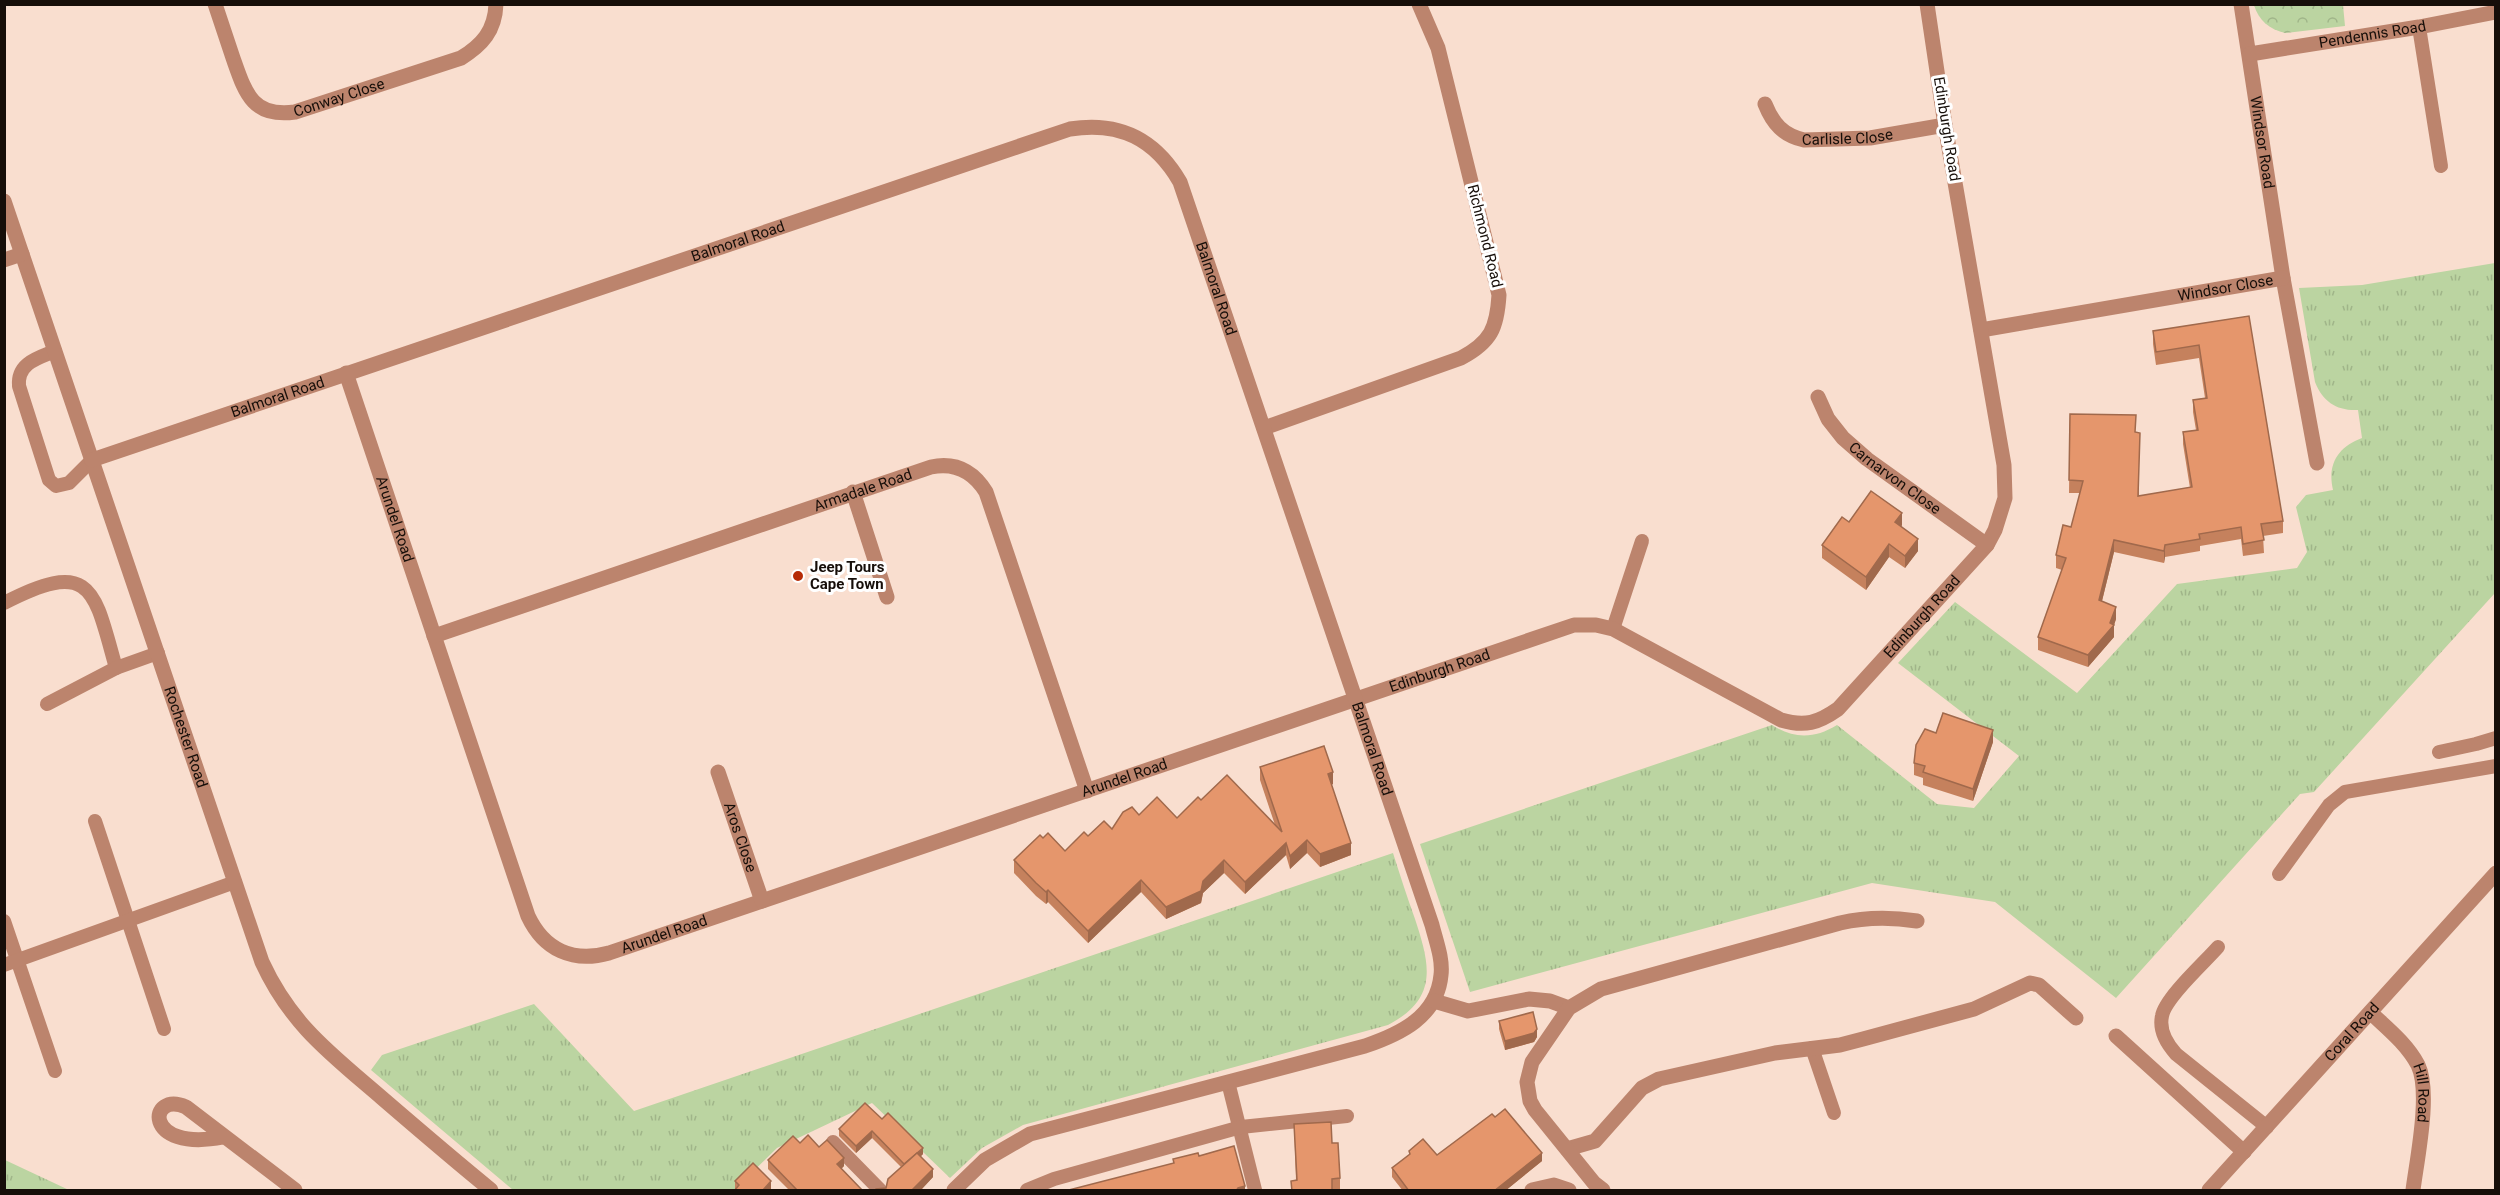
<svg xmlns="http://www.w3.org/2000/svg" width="2500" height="1195" font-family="Roboto,sans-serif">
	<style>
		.grass { fill: url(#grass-tufts) }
		.forest { fill: url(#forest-crowns) }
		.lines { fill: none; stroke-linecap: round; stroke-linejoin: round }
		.service { stroke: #bc846d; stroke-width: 14 }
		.minor { stroke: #bc846d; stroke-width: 15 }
		.wall { fill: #c5815d }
		.shaded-wall { fill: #a0694c }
		.building { fill: #e5966c; stroke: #a0694c; stroke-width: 1.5 }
		.poi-dot { fill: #b62b06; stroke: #fff; stroke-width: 2 }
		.labels { text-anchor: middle; stroke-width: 6; stroke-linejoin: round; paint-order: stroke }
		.street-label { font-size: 15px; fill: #160e09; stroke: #fff }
		.poi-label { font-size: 15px; font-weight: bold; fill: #160e09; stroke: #fff; text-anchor: start }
	</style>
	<defs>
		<pattern id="grass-tufts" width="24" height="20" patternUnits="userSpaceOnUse" patternTransform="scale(1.5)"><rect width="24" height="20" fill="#bbd4a1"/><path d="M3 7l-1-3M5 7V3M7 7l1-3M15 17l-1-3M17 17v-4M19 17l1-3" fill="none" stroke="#a0b589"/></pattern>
		<pattern id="forest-crowns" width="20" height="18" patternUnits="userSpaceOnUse" patternTransform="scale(1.5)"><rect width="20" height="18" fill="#bbd4a1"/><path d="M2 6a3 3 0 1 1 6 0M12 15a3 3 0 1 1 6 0" fill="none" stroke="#a0b589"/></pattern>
	</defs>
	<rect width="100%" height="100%" fill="#f9decf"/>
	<g class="grass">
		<path d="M2495 263V593L2314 792 2300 794 2116 998 1995 902 1872 883 1470 992 1420 844 1772 725C1794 739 1814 739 1837 725L1937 804 1974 808 2019 756 1898 663 1955 602 2077 693 2177 584 2297 568 2307 552 2296 507 2306 495 2333 490C2327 464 2338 447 2362 438L2358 410C2337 411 2323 402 2315 382L2299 288 2362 285Z"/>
		<path d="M1393 853C1400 875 1407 897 1415 919 1430 965 1439 998 1388 1025L1023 1125 982 1148 950 1178 872 1103 777 1148 734 1190H513L371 1070 382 1055 534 1004 634 1111Z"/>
		<polygon points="4,1160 5,1160 69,1190 5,1190"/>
	</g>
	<path class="forest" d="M2254 5H2343L2345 26 2285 33C2269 29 2259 21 2254 5Z"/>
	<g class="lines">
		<g class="service">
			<polyline points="2419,27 2441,166"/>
			<path d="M55 351C38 358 17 363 19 386L49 480 56 486 69 483 92 460"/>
			<path d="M4 603C93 557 94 590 116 668"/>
			<polyline points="1613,629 1642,541"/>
			<polyline points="47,704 116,668 158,653"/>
			<polyline points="2439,752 2476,744 2496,738"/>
			<polyline points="95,821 164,1029"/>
			<polyline points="2279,874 2329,805 2345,792 2496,766"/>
			<polyline points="4,921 55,1071"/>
			<path d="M2218 947C2205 962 2165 998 2162 1016 2159 1030 2167 1044 2176 1054L2267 1127"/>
			<polyline points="4,965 235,882"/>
			<polyline points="1812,1048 1834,1113"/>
			<polyline points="1228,1082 1255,1190"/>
			<polyline points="833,1142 880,1190"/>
			<polyline points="1027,1190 1054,1179 1241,1127 1347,1116"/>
		</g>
		<g class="minor">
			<path id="s1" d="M215 4C221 22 227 40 233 58 245 92 252 118 295 112L461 58C482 45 495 31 496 4"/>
			<path id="s2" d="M2241 4 2283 278 2317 463"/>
			<path id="s3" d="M2250 54 2419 27 2496 12"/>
			<path id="s4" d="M1765 104C1773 124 1783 135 1804 140L1870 138 1945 125"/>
			<path id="s5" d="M4 201 262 962C291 1025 331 1054 382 1098 418 1129 454 1160 491 1190"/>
			<polyline points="4,260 22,254"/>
			<path id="s6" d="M1981 330 2283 278"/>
			<path id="s7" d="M346 373 528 916C544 950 573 963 609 953L1574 625H1596L1613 629 1781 720C1805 727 1818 723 1838 709L1987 545 1995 530 2005 498 2004 465 1945 125 1927 4"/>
			<path id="s8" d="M1818 397 1828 419 1843 438 1867 459 1987 545"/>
			<path d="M1264 428 1461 358C1491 342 1497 328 1499 295L1438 48 1419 4"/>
			<path id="s9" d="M92 460 1070 129C1120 121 1155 139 1180 182L1432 925C1436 941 1443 959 1441 975 1437 1017 1400 1034 1365 1046L1030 1134 985 1160 954 1190"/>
			<polyline points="853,492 887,597"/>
			<path id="s10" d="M434 636 931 467C955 462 973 471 986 492L1087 791"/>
			<path id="s11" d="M718 772 762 901"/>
			<polyline points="1434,1001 1468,1011 1529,999 1550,1001 1569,1008"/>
			<path id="s12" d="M2371 1013C2388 1029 2407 1044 2418 1065 2431 1092 2417 1159 2413 1190"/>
			<polyline points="2116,1036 2244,1152"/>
			<path d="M223 1137C142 1153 148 1090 186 1107L295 1190"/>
			<polyline points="1567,1149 1595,1141 1642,1088 1659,1079 1775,1053 1840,1045 1863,1039 1974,1009 2030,983 2039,985 2076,1018"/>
			<polyline points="1532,1190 1554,1185 1569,1190"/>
			<path d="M1603 1190 1594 1183 1535 1110 1530 1101 1527 1082 1532 1062 1569 1008 1601 989 1840 923C1866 917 1891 917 1917 921"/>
			<path id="s13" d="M2209 1190 2496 873"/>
		</g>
	</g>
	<g class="wall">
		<polygon points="2249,316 2283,521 2283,533 2263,536 2264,553 2243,556 2241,539 2200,546 2200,551 2165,557 2164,563 2114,552 2102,601 2116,619 2114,625 2114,637 2088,667 2038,650 2038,637 2062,570 2056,568 2056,555 2071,527 2080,493 2069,493 2070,414 2136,432 2139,496 2190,488 2183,444 2183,432 2196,430 2193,412 2193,400 2205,398 2199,358 2156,365 2153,344 2153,331"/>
		<polygon points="1849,522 1902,525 1901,527 1918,551 1905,568 1889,557 1866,590 1822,558 1822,545"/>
		<polygon points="1936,733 1993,742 1973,801 1923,785 1923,778 1914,775 1914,763"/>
		<polygon points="1260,767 1333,784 1331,785 1351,855 1320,867 1307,853 1290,869 1286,855 1245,894 1224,873 1203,893 1201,903 1166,919 1141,892 1088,943 1048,902 1046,904 1036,896 1014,873 1014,860 1043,838 1065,851 1088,836 1112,829 1139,815 1177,818 1201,800 1275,825 1260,780"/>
		<polygon points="1499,1021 1537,1037 1534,1042 1505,1050 1499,1029"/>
		<polygon points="1495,1117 1542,1161 1505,1191 1403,1191 1392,1177 1392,1168 1409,1155 1409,1151 1437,1155"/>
		<polygon points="882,1119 923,1154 921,1156 933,1177 920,1191 875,1191 886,1188 901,1167 872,1138 856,1153 839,1136 839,1129"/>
		<polygon points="1294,1124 1332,1143 1340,1178 1340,1191 1291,1191 1291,1181 1296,1180"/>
		<polygon points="800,1143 819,1147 844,1166 841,1169 863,1191 790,1191 768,1169 768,1160"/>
		<polygon points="735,1181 771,1190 735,1190"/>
	</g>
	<g class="shaded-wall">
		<polygon points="1902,513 1902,525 1895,535 1895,522"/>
		<polygon points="1918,539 1918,551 1905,568 1905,556"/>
		<polygon points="2114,540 2114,552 2099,613 2099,600"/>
		<polygon points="1889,544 1889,557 1866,590 1866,577"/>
		<polygon points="2165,545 2165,557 2164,563 2164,551"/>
		<polygon points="2116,607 2116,619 2114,625 2114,637 2088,667 2088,655 2110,623"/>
		<polygon points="1993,730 1993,742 1973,801 1973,789"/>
		<polygon points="1333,772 1333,784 1328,786 1328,774"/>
		<polygon points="1307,840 1307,853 1290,869 1290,856"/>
		<polygon points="1286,843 1286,855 1245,894 1245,882"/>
		<polygon points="1351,843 1351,855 1320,867 1320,854"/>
		<polygon points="1224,860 1224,873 1203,893 1201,903 1166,919 1166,907 1203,881"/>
		<polygon points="1141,880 1141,892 1088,943 1088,931"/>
		<polygon points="1048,890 1048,902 1046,904 1046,892"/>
		<polygon points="1537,1029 1537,1037 1534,1042 1505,1050 1505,1041"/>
		<polygon points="872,1131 872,1138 856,1153 856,1146"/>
		<polygon points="923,1148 923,1154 905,1172 905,1165"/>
		<polygon points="1542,1153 1542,1161 1505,1191 1494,1191"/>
		<polygon points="844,1158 844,1166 837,1173 837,1164"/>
		<polygon points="933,1169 933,1177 920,1191 911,1191"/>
		<polygon points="771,1181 771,1190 762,1191"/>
		<polygon points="1245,1186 1245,1191 1236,1191 1238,1188"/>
	</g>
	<g class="building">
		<polygon points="2249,316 2283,521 2261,524 2264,540 2243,544 2241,527 2199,534 2200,539 2165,545 2164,551 2114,540 2099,600 2116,607 2110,623 2114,625 2088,655 2038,637 2066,558 2056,555 2063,525 2071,527 2083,481 2069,480 2070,414 2136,415 2135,432 2140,433 2138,496 2192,487 2183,432 2198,430 2193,400 2207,398 2199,345 2156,352 2153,331"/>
		<polygon points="1871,491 1902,513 1895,522 1918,539 1905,556 1889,544 1866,577 1822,545 1842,517 1849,522"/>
		<polygon points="1943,713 1993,730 1973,789 1923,772 1925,766 1914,763 1916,745 1925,729 1936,733"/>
		<polygon points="1324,746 1333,772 1328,774 1351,843 1320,854 1307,840 1290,856 1286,843 1245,882 1224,860 1203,881 1201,891 1166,907 1141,880 1088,931 1048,890 1046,892 1036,883 1014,860 1040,835 1043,838 1048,833 1065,851 1084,832 1088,836 1104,821 1112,829 1123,812 1132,807 1139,815 1157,797 1177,818 1198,797 1201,800 1227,775 1282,832 1260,767"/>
		<polygon points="1533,1012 1537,1029 1534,1033 1505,1041 1499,1021"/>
		<polygon points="865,1103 882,1119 888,1113 923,1148 904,1164 872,1131 856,1146 839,1129"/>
		<polygon points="1505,1109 1542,1153 1494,1191 1409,1191 1392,1168 1410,1154 1409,1151 1423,1139 1437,1155 1492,1114 1495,1117"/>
		<polygon points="1331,1122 1332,1143 1338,1143 1340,1178 1332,1179 1332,1191 1292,1191 1291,1181 1297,1180 1294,1124"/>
		<polygon points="808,1135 819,1147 827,1140 844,1158 837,1164 863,1191 798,1191 768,1160 793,1136 800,1143"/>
		<polygon points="1234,1146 1245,1186 1238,1188 1236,1191 1065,1191 1174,1163 1173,1159 1198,1153 1199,1156"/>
		<polygon points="917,1153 933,1169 911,1191 875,1191 876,1189 886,1188 888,1179"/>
		<polygon points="753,1163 771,1181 762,1191 734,1191 739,1185 735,1181"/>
	</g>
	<circle class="poi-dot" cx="798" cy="576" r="6"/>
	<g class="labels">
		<g class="street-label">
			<text dy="5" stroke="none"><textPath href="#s3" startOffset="124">Pendennis Road</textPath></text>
			<text dy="5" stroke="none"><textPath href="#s1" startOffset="196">Conway Close</textPath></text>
			<text transform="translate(1947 129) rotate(81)" y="5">Edinburgh Road</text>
			<text dy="5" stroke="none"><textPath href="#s4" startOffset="99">Carlisle Close</textPath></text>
			<text dy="5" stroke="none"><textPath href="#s2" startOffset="140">Windsor Road</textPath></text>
			<text transform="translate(1485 236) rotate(76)" y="5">Richmond Road</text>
			<text dy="5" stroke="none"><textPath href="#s9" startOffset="682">Balmoral Road</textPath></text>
			<text dy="5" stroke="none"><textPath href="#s6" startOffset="248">Windsor Close</textPath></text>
			<text dy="5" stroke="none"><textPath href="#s9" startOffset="1276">Balmoral Road</textPath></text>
			<text dy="5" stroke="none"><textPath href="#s9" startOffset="196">Balmoral Road</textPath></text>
			<text dy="5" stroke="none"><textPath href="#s8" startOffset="114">Carnarvon Close</textPath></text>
			<text dy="5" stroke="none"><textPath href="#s10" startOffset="453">Armadale Road</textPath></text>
			<text dy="5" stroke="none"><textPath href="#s7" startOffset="154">Arundel Road</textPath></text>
			<text dy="5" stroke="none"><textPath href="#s7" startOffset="2106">Edinburgh Road</textPath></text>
			<text dy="5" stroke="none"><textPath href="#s7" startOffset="1548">Edinburgh Road</textPath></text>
			<text dy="5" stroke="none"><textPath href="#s5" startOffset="566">Rochester Road</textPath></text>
			<text dy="5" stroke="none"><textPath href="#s9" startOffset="1762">Balmoral Road</textPath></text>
			<text dy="5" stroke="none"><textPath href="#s7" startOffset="1215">Arundel Road</textPath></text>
			<text dy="5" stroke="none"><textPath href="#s11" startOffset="69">Aros Close</textPath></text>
			<text dy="5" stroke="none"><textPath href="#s7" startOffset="729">Arundel Road</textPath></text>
			<text dy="5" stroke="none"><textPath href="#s13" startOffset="213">Coral Road</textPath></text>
			<text dy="5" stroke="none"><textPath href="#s12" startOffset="99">Hill Road</textPath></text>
		</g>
		<g class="poi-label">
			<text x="810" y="572">Jeep Tours<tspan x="810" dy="17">Cape Town</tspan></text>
		</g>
	</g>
	<rect width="2500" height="1195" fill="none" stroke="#160e09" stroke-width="12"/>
</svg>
